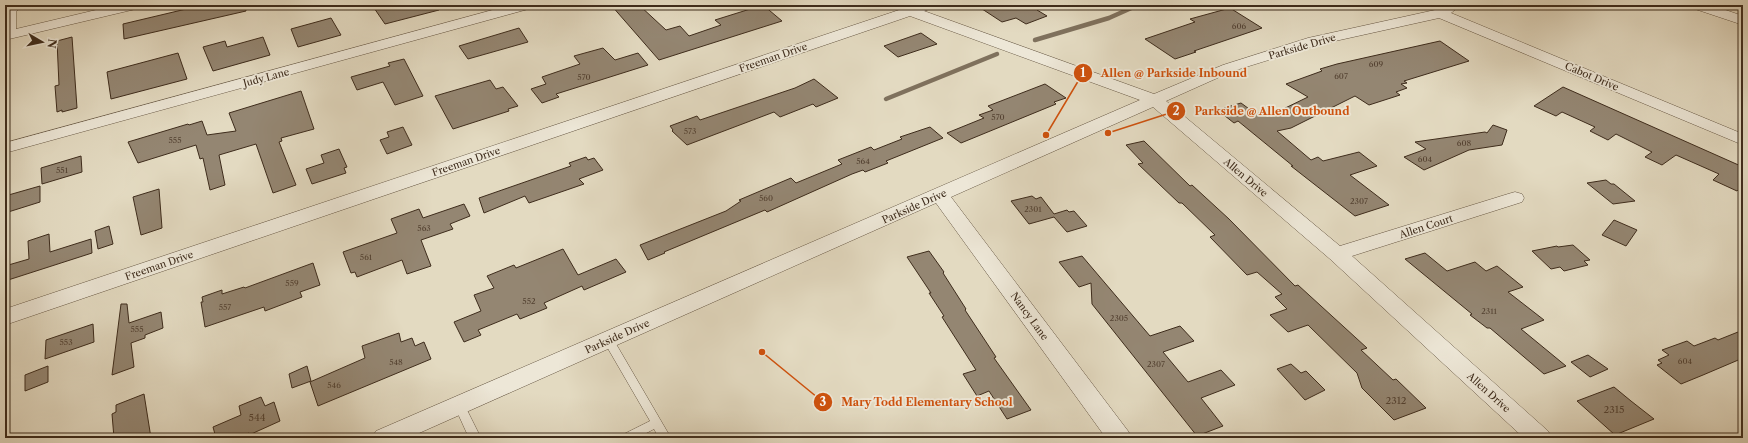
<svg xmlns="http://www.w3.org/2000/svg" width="1748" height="443" font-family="'Libre Caslon Text',serif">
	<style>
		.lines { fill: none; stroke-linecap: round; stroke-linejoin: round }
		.stream { stroke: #7f715d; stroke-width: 4.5 }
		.building { fill: #948672; stroke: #3e2c1c }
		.lane-casing { stroke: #675845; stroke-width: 1 }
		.street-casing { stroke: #675845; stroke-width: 1 }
		.lane { fill: #ede7d7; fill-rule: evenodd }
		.street { fill: #ede7d7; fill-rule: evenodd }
		.labels { text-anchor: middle; stroke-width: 3.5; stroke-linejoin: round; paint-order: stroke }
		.number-label { font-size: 8px; fill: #544232 }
		.street-label { font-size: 10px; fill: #3e2c1c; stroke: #ede7d7 }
		.near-number-label { font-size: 10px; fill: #544232 }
		.leader { fill: none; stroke: #ce520e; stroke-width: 1.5 }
		.callout-dot { fill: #ce520e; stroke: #ede7d7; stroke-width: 1.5 }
		.mark-label { font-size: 12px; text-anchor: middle; font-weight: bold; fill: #fff }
		.callout-label { font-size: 11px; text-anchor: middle; font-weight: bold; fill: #ce520e; stroke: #ede7d7; stroke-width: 3.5; stroke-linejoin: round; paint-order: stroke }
	</style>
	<rect width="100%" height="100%" fill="#e3dac1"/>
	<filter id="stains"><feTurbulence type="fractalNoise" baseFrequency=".005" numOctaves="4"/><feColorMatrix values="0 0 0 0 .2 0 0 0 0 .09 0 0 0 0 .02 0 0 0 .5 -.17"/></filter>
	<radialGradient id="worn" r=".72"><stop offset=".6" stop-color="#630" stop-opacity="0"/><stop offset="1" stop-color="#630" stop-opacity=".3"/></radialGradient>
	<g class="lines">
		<g class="stream">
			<polyline points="1035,40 1109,18 1138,5"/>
			<polyline points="886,99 997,54"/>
		</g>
	</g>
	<g class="building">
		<polygon points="203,5 245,5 246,11 124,39 123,24"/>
		<polygon points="372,5 438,5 439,10 385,24"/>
		<polygon points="611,5 639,5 666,30 680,26 689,36 721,25 715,20 763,5 782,21 659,60"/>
		<polygon points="976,5 1045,5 1045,7 1037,10 1047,16 1026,24 1016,18 1002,22"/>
		<polygon points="1230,8 1262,28 1194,51 1196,52 1175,59 1145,39 1195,22 1190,19"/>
		<polygon points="331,18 341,35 298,47 291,29"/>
		<polygon points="519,28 528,42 468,59 459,46"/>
		<polygon points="921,33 937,44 898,57 884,46"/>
		<polygon points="72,37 77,108 62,112 62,110 57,112 55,86 59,85 57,41"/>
		<polygon points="263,37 270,55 213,71 203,47 225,41 227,47"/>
		<polygon points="1440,41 1469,61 1404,81 1407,83 1401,84 1407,88 1396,92 1400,95 1369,105 1355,96 1291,128 1277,131 1311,160 1318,157 1323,161 1359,152 1377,166 1350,175 1389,205 1355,216 1291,166 1293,166 1238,121 1234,123 1220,112 1227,110 1224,108 1241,103 1256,114 1273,109 1277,112 1308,97 1286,84 1322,71 1320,69 1337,64"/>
		<polygon points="603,48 615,60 638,53 648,65 556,94 559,97 542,103 531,89 546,84 542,77 580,64 574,56"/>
		<polygon points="178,53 187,79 111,99 107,72"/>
		<polygon points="404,59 423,96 395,105 383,82 357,90 351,77 390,66 388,63"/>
		<polygon points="814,79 838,98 816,107 813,104 780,117 774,112 687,145 672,131 673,130 670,126 697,116 700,120 795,88"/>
		<polygon points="490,80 496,89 503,87 518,106 508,109 509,111 453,129 435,96"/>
		<polygon points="1045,84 1066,98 1054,102 1056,104 961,143 947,133 984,118 979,115 993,110 988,106"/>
		<polygon points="1563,87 1743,167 1743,185 1737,191 1713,180 1719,174 1676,155 1662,165 1645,157 1652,152 1616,134 1608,140 1590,131 1595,127 1562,112 1556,116 1534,106"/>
		<polygon points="301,91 314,129 281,138 282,141 279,142 296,185 273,193 256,144 219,155 225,185 210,190 203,158 200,159 196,145 138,163 128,142 188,124 189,125 202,121 207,135 236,131 229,113"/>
		<polygon points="1493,125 1507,130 1502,145 1469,150 1424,170 1404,157 1426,149 1415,142 1485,132 1487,133"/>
		<polygon points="403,127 412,145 387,154 380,140 389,137 387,132"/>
		<polygon points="930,127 943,138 886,161 888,163 865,172 863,170 852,174 767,212 765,210 664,252 665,253 648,260 640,245 726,211 741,201 739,200 791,178 796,183 842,164 838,160 871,147 874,150 902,139 900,137"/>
		<polygon points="1144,141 1190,186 1192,185 1229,219 1295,286 1298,285 1367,348 1361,350 1393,380 1396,379 1426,408 1394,420 1362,388 1357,373 1308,325 1288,332 1270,315 1287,309 1275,297 1282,294 1257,272 1247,275 1210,237 1215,235 1182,203 1179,203 1138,164 1143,163 1126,145"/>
		<polygon points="339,149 347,167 344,168 346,173 312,184 306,169 324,163 321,155"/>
		<polygon points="81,156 82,172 42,184 41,168"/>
		<polygon points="586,157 588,160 594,158 603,170 579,179 584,184 529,203 525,196 484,213 479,198 571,166 569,163"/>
		<polygon points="1606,180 1611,184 1614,184 1635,201 1613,204 1587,183"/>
		<polygon points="40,186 40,202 5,213 5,196"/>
		<polygon points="159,189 162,228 141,235 133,197"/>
		<polygon points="1032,196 1036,199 1041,197 1054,214 1067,210 1069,212 1074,211 1087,226 1067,232 1054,217 1029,224 1011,201"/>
		<polygon points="464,204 470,216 450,224 453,229 421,240 431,266 407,274 402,260 357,277 355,272 351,273 343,252 397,233 391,219 419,209 423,218"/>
		<polygon points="1614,220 1637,230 1626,246 1602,235"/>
		<polygon points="109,226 113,244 98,249 95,231"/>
		<polygon points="49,234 50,252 91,239 92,253 5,281 5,266 29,259 28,241"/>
		<polygon points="1573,245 1590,260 1584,261 1588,265 1564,271 1560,267 1551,269 1532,251 1557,246 1558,247"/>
		<polygon points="563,249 578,275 616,259 626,272 584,290 582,286 544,303 547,308 520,319 517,314 478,330 481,335 464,342 454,322 481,311 474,295 494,288 487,276 514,265 516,268"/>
		<polygon points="929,251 944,272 943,273 966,309 965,310 996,357 994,358 1031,410 1007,419 989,391 977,396 963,374 976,370 942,317 944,316 929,293 931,293 907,257"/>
		<polygon points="1425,253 1447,271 1475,262 1486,271 1497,266 1523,287 1508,292 1544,320 1521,329 1566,366 1544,374 1490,328 1487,328 1470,315 1472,314 1405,259"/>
		<polygon points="1082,256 1150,336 1180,326 1194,341 1163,352 1188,382 1221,370 1235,385 1201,398 1223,426 1197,436 1092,304 1091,283 1079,287 1059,262"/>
		<polygon points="313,263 320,285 300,292 302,297 265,311 264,307 205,327 201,302 203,302 202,297 222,290 222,294 244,287 245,288"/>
		<polygon points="121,304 127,304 129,323 161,312 163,328 145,335 145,338 131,343 134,367 112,375"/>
		<polygon points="93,324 94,342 45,359 46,340"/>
		<polygon points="1743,330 1743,358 1703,375 1681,384 1657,365 1662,363 1658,360 1669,355 1662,350 1687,341 1694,346 1715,338 1718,340"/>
		<polygon points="399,333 401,342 412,338 415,346 424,342 431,359 318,406 310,382 365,358 362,346"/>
		<polygon points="1588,355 1608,369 1590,377 1571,362"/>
		<polygon points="1291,364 1301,373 1306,371 1325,390 1305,400 1277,369"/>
		<polygon points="48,366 48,382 25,391 25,375"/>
		<polygon points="307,366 311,381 292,388 289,374"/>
		<polygon points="1614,387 1631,401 1654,419 1615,435 1577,401"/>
		<polygon points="144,394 151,438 114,438 112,414 116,412 116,405"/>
		<polygon points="261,397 265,406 274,402 280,421 249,435 249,433 237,438 216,438 213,427 241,415 239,406"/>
	</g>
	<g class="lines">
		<g class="lane-casing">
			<g id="lane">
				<polygon points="1433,5 1442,5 1450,9 1447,11"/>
				<polygon points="608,336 612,337 671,438 659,438 654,429 637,438 620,438 622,435 650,421 603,340 604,337"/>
				<polygon points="459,401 463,402 481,438 469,438 454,405 455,402"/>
			</g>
		</g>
		<g class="street-casing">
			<g id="street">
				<polygon points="7,5 22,5 16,12 16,29 117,5 142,5 140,8 5,40 5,7"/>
				<polygon points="511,5 534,5 532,8 5,153 5,143"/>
				<polygon points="904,5 934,5 932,8 924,11 1154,94 1223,65 1308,38 1435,10 1444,5 1461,5 1451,13 1743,134 1743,145 1439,18 1317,45 1233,71 1166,101 1340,246 1508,194 1515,192 1522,194 1524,198 1522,202 1352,256 1548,431 1552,438 1524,438 1330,259 1153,107 951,197 1128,431 1132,438 1106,438 936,203 408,438 372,438 376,431 1140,100 910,16 5,325 5,309 899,10 900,6"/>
				<polygon points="1690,5 1711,5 1743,16 1743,25 1692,8"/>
			</g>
		</g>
		<use href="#lane" class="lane"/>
		<use href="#street" class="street"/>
	</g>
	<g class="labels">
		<g class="number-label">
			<text x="1239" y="29">606</text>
			<text x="1376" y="67">609</text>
			<text x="1341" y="79">607</text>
			<text x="584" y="80">570</text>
			<text x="998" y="120">570</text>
			<text x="690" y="134">573</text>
			<text x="175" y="143">555</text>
			<text x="1464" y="146">608</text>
			<text x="1425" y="162">604</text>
			<text x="863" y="164">564</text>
			<text x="62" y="173">551</text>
			<text x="766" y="201">560</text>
			<text x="1359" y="204">2307</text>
			<text x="1033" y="212">2301</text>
			<text x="424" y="231">563</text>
			<text x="366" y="260">561</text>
			<text x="292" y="286">559</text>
			<text x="529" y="304">552</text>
			<text x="225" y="310">557</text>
			<text x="1489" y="314">2311</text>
			<text x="1119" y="321">2305</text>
			<text x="137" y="332">555</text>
			<text x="66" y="345">553</text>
			<text x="1685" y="364">604</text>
			<text x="396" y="365">548</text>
			<text x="1156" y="367">2307</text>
			<text x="334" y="388">546</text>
		</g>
		<g class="street-label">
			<text transform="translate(1302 46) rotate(-16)" y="4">Parkside Drive</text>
			<text transform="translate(773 57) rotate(-19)" y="4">Freeman Drive</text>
			<text transform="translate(1592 76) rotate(23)" y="4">Cabot Drive</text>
			<text transform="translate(266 77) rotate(-15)" y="4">Judy Lane</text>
			<text transform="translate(466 161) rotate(-19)" y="4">Freeman Drive</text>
			<text transform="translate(1246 177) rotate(40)" y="4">Allen Drive</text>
			<text transform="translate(914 206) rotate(-24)" y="4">Parkside Drive</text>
			<text transform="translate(1426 226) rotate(-18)" y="4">Allen Court</text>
			<text transform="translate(159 265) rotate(-19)" y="4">Freeman Drive</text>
			<text transform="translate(1030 316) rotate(54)" y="4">Nancy Lane</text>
			<text transform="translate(617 336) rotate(-24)" y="4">Parkside Drive</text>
			<text transform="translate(1489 392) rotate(42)" y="4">Allen Drive</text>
		</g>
		<g class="near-number-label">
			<text x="1396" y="404">2312</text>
			<text x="1614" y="413">2315</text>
			<text x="257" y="421">544</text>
		</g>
	</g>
	<path class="leader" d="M1046 135L1083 73M1108 133L1176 111M762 352L823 402"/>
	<g class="callout-dot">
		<circle cx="1046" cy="135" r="4"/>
		<circle cx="1108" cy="133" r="4"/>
		<circle cx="762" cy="352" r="4"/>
		<circle cx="1083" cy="73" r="10"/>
		<circle cx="1176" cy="111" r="10"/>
		<circle cx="823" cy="402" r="10"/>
	</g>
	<g class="mark-label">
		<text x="1083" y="77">1</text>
		<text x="1176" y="115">2</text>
		<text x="823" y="406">3</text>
	</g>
	<g class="callout-label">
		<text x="1174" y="77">Allen @ Parkside Inbound</text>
		<text x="1272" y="115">Parkside @ Allen Outbound</text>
		<text x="927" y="406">Mary Todd Elementary School</text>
	</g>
	<rect width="1748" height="443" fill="none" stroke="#e3dac1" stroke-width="20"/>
	<rect x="6" y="6" width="1736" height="431" fill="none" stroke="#3e2c1c" stroke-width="2"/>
	<rect x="10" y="10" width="1728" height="423" fill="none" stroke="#3e2c1c"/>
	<g transform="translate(42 42) rotate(99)" stroke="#ede7d7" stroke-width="3" paint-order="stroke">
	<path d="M0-3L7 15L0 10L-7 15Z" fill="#3e2c1c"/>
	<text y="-6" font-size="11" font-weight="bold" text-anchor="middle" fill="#3e2c1c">N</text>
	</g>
	<rect width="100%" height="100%" filter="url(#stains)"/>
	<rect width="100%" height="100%" fill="url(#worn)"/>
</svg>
